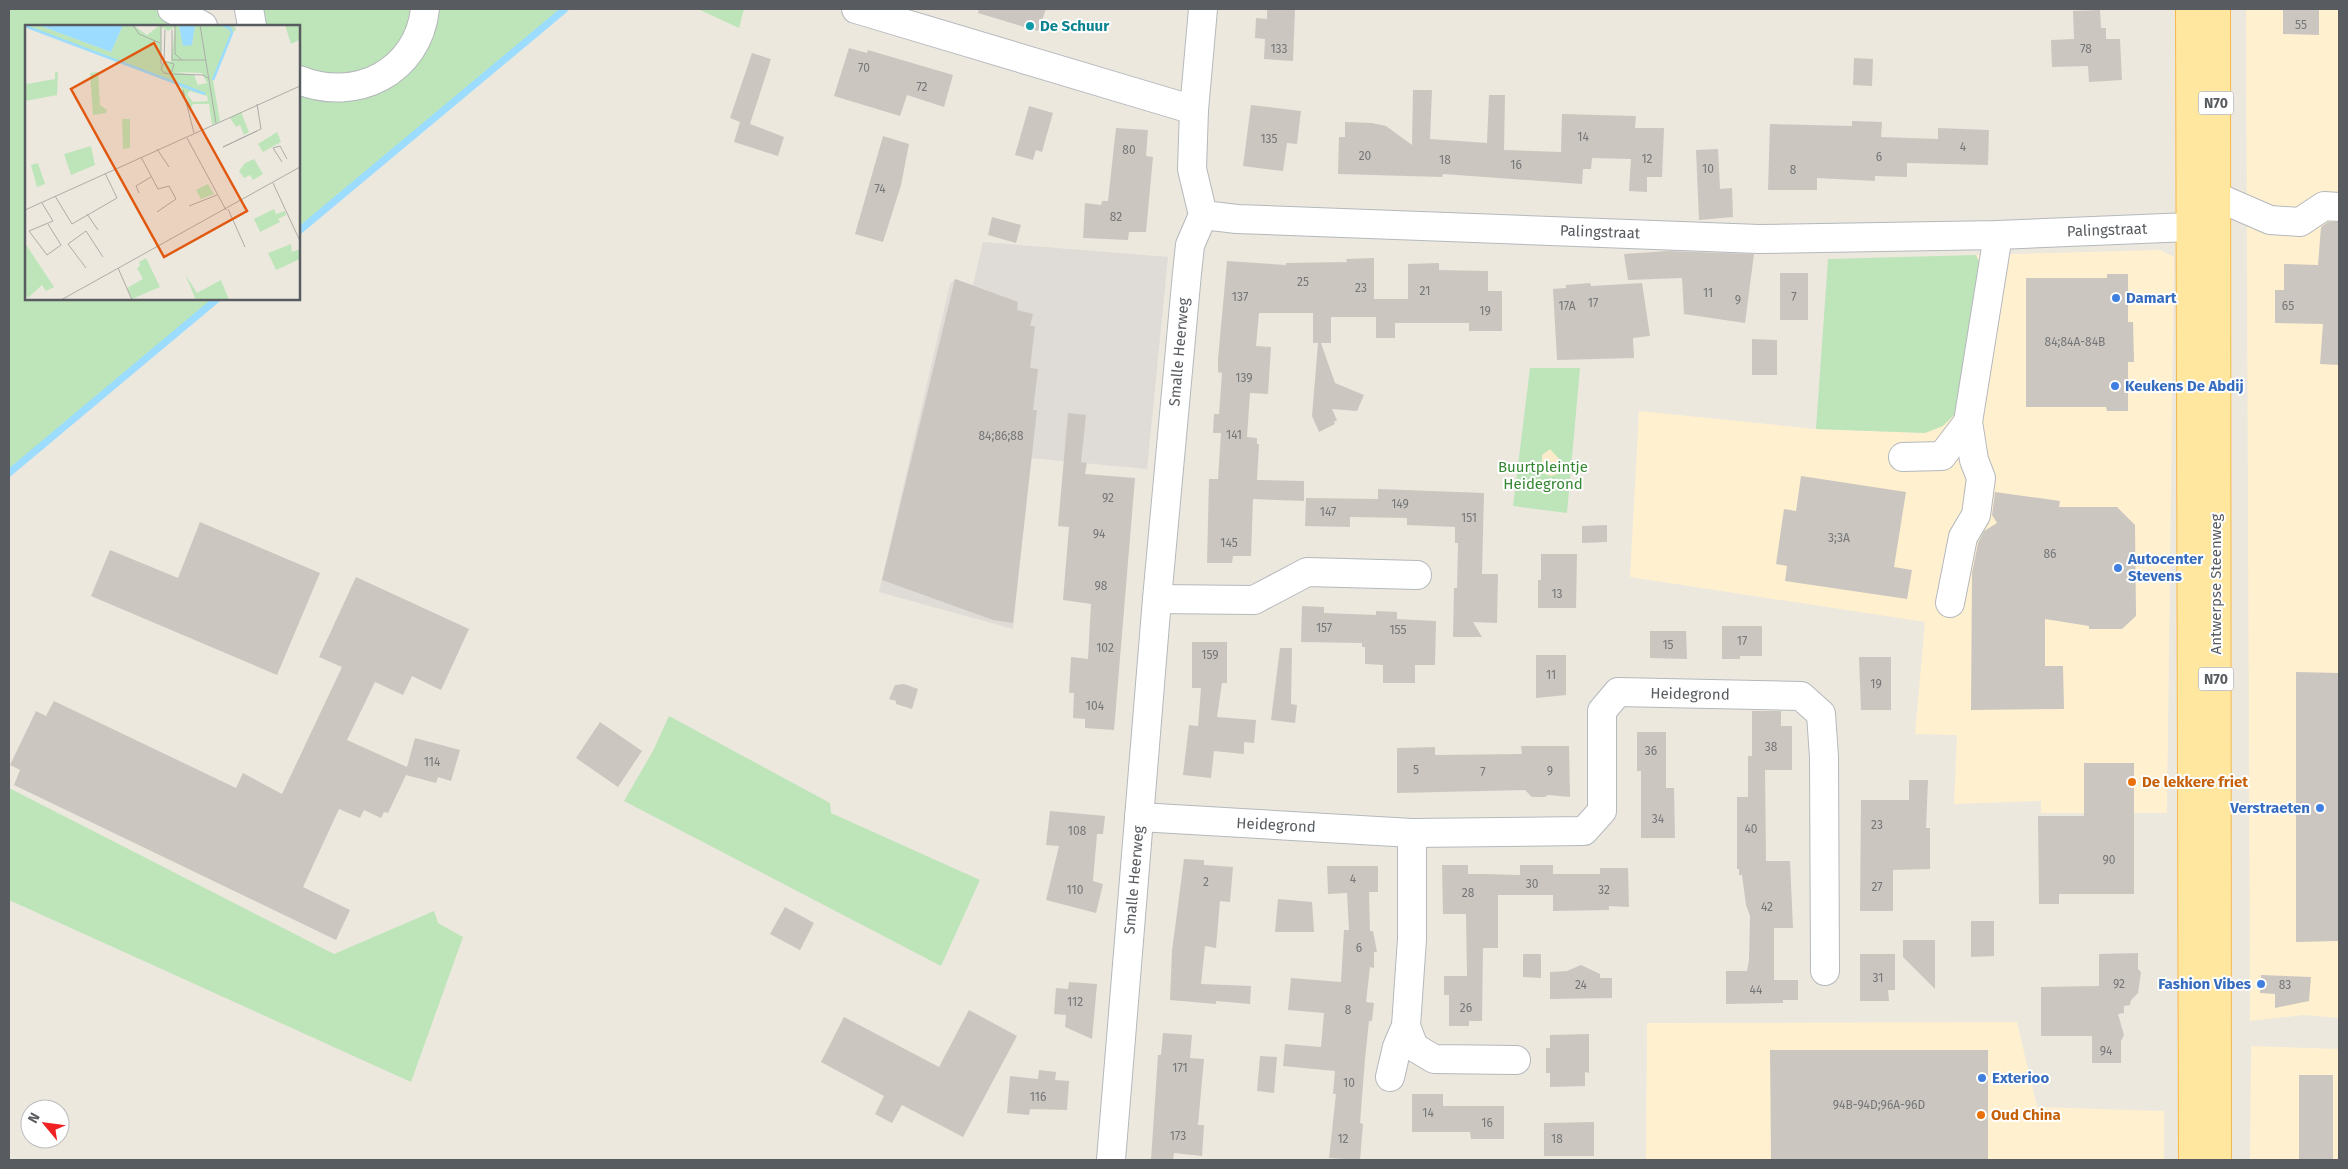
<svg xmlns="http://www.w3.org/2000/svg" width="2348" height="1169" font-family="'Fira Sans',sans-serif">
	<style>
		.commercial { fill: #fff0d0 }
		.industrial { fill: #dfdbd6 }
		.green { fill: #bde5b9 }
		.sand { fill: #fbebca }
		.lines { fill: none; stroke-linecap: round; stroke-linejoin: round }
		.stream { stroke: #9bdcff; stroke-width: 7 }
		.building { fill: #cbc6c0 }
		.minor-casing { stroke: #b5b8bc; stroke-width: 30 }
		.major-casing { stroke: #f6b84d; stroke-width: 30 }
		.minor { stroke: #fff; stroke-width: 28 }
		.major { stroke: #ffe7a0; stroke-width: 28 }
		.culture-dot { fill: #0f9aa8; stroke: #fff; stroke-width: 2 }
		.shop-dot { fill: #3f7fe0; stroke: #fff; stroke-width: 2 }
		.food-dot { fill: #e8710a; stroke: #fff; stroke-width: 2 }
		.labels { text-anchor: middle; stroke-width: 4; stroke-linejoin: round; paint-order: stroke }
		.number-label { font-size: 12px; fill: #757678 }
		.shield { fill: #fff; stroke: #8a8d90; stroke-width: 1 }
		.shield-label { font-size: 14px; font-weight: bold; fill: #585c60 }
		.culture-label { font-size: 15px; font-weight: bold; fill: #0d838f; stroke: #fff; text-anchor: start }
		.street-label { font-size: 15px; fill: #585c60; stroke: #fff }
		.shop-label { font-size: 15px; font-weight: bold; fill: #366cbe; stroke: #fff; text-anchor: start }
		.park-label { font-size: 15px; fill: #358631; stroke: #fff }
		.food-label { font-size: 15px; font-weight: bold; fill: #c56008; stroke: #fff; text-anchor: start }
		.inset-river { fill: none; stroke: #9bdcff; stroke-width: 2.5 }
		.inset-road { fill: none; stroke: #adaca8; stroke-width: 1 }
		.view { fill: #e15910; fill-opacity: 0.15; stroke: #e15910; stroke-width: 2.5 }
		.inset-edge { fill: none; stroke: #585c60; stroke-width: 2.5 }
	</style>
	<rect width="100%" height="100%" fill="#ece8de"/>
	<g class="commercial">
		<polygon points="2246,9 2339,9 2339,1018 2304,1015 2250,1021"/>
		<polygon points="2160,250 2174,257 2167,813 2041,813 2041,801 1954,804 1957,735 1915,734 1925,622 1630,577 1639,411 1816,429 1925,433 1983,271 1976,255"/>
		<polygon points="2017,1022 2037,1107 2164,1111 2164,1160 1646,1160 1647,1023"/>
		<polygon points="2251,1046 2339,1049 2339,1160 2250,1160"/>
	</g>
	<polygon class="industrial" points="983,242 1168,257 1147,469 1031,458 1013,629 879,592 950,284 955,279 973,285"/>
	<g class="green">
		<polygon points="9,9 172,9 203,26 26,26 26,299 217,299 9,473"/>
		<polygon points="249,9 565,9 299,231 299,26 252,26"/>
		<polygon points="698,9 744,9 739,28"/>
		<polygon points="1976,255 1983,271 1957,412 1943,426 1925,433 1816,429 1828,259"/>
		<polygon points="1530,368 1580,368 1567,513 1513,506"/>
		<polygon points="669,716 830,803 831,813 980,880 941,966 624,801 653,751"/>
		<polygon points="9,788 334,954 434,911 438,923 463,937 411,1082 9,900"/>
	</g>
	<polygon class="sand" points="1550,449 1560,460 1560,473 1551,476 1542,473 1542,455"/>
	<g class="lines">
		<g class="stream">
			<polyline points="299,231 565,9"/>
			<polyline points="9,473 217,299"/>
		</g>
	</g>
	<g class="building">
		<polygon points="979,9 1046,9 1038,31 978,13"/>
		<polygon points="1267,9 1295,10 1293,61 1264,59 1265,39 1255,38 1256,18 1267,19"/>
		<polygon points="2283,9 2319,9 2319,35 2283,34"/>
		<polygon points="2100,10 2101,28 2106,28 2106,39 2120,39 2122,80 2089,82 2088,66 2052,67 2051,40 2074,39 2073,11"/>
		<polygon points="849,48 867,53 868,50 953,75 944,107 907,95 900,116 834,96"/>
		<polygon points="752,53 771,59 750,124 784,137 778,156 734,142 740,122 730,118"/>
		<polygon points="1854,58 1873,59 1872,86 1853,85"/>
		<polygon points="1413,90 1432,90 1430,139 1487,143 1489,95 1505,95 1504,150 1561,152 1562,114 1636,116 1635,128 1664,128 1662,177 1647,177 1647,192 1629,191 1631,159 1592,158 1591,169 1583,169 1582,184 1443,174 1442,177 1338,174 1339,137 1345,137 1345,122 1372,123 1386,126 1412,145"/>
		<polygon points="1251,105 1301,111 1297,144 1287,143 1283,171 1243,166"/>
		<polygon points="1029,106 1053,113 1042,152 1036,150 1033,160 1015,155"/>
		<polygon points="1852,121 1882,122 1881,137 1938,139 1938,128 1989,130 1988,165 1907,163 1907,177 1875,176 1875,181 1817,178 1817,190 1768,190 1770,124 1852,126"/>
		<polygon points="1116,128 1148,130 1146,156 1153,157 1146,232 1129,232 1128,240 1083,238 1085,203 1101,205 1102,201 1108,201"/>
		<polygon points="883,136 909,144 901,185 883,242 855,234"/>
		<polygon points="1718,149 1720,189 1732,188 1733,217 1699,220 1696,150"/>
		<polygon points="992,217 1021,225 1016,243 988,235"/>
		<polygon points="2328,222 2339,222 2339,365 2320,364 2323,324 2275,323 2275,290 2284,290 2284,264 2318,265 2321,227"/>
		<polygon points="1667,251 1754,254 1745,323 1684,314 1682,278 1628,280 1624,254"/>
		<polygon points="1374,258 1374,299 1408,299 1408,264 1439,263 1439,270 1488,271 1488,291 1502,291 1502,331 1469,331 1469,323 1395,323 1395,338 1376,338 1376,317 1331,317 1331,343 1321,343 1335,383 1364,395 1357,411 1332,409 1337,420 1334,422 1335,424 1319,432 1312,416 1318,343 1313,343 1313,313 1259,313 1256,346 1271,347 1268,394 1250,393 1247,437 1257,438 1257,444 1259,444 1257,480 1304,481 1304,501 1253,499 1251,556 1233,556 1232,563 1207,563 1209,479 1218,479 1221,433 1213,433 1214,414 1219,414 1222,373 1218,372 1218,359 1227,261 1286,265 1286,263 1347,262 1346,259"/>
		<rect x="1780" y="273" width="28" height="47"/>
		<polygon points="2107,274 2128,274 2128,322 2133,322 2134,362 2128,362 2128,411 2107,411 2106,407 2026,407 2026,278 2107,278"/>
		<polygon points="955,279 1018,302 1017,310 1033,314 1030,326 1035,326 1030,368 1038,369 1033,410 1037,410 1013,623 993,620 882,580"/>
		<polygon points="1590,283 1591,286 1642,283 1650,336 1633,338 1634,358 1557,360 1553,289 1566,288 1566,285"/>
		<polygon points="1752,339 1777,340 1777,375 1752,375"/>
		<polygon points="1068,413 1086,415 1081,462 1087,463 1085,474 1135,478 1114,730 1085,728 1085,719 1073,718 1074,693 1069,693 1071,657 1088,659 1091,604 1063,600 1069,527 1058,526"/>
		<polygon points="1801,476 1906,492 1894,567 1912,570 1907,599 1785,581 1787,566 1776,564 1784,509 1796,511"/>
		<polygon points="1378,489 1484,493 1482,574 1498,574 1497,623 1473,622 1482,637 1453,637 1454,588 1457,588 1458,543 1455,543 1455,527 1407,525 1407,518 1350,517 1350,527 1305,526 1306,498 1378,499"/>
		<polygon points="1995,492 2060,501 2059,507 2117,507 2135,525 2136,616 2122,629 2089,629 2089,626 2045,619 2045,666 2063,666 2064,709 1971,710 1972,573 1978,543 1984,531 1997,523 1992,515"/>
		<polygon points="200,522 320,573 277,675 91,596 110,550 178,578"/>
		<polygon points="1607,525 1607,542 1582,543 1582,526"/>
		<polygon points="1541,554 1577,554 1576,608 1538,608 1538,580 1541,580"/>
		<polygon points="356,577 469,629 441,690 412,676 403,695 375,682 347,740 407,767 415,738 460,750 451,781 438,777 436,783 406,775 388,813 384,812 381,818 364,810 360,818 339,809 303,887 350,910 336,940 14,785 20,770 10,765 36,711 46,716 54,701 236,788 243,773 282,794 342,667 319,657"/>
		<polygon points="1302,606 1324,607 1324,613 1376,615 1376,611 1397,612 1397,619 1436,621 1435,665 1415,665 1415,683 1383,683 1383,665 1365,664 1365,647 1362,647 1362,643 1301,642"/>
		<polygon points="1722,626 1762,626 1762,656 1740,656 1740,659 1722,659"/>
		<polygon points="1650,631 1686,631 1687,659 1650,658"/>
		<polygon points="1192,642 1227,642 1227,683 1222,683 1217,717 1256,720 1254,743 1244,742 1244,754 1214,751 1211,778 1183,775 1189,725 1198,726 1201,688 1192,688"/>
		<polygon points="1280,648 1292,648 1291,704 1297,705 1295,723 1271,720"/>
		<polygon points="1536,655 1566,655 1566,695 1536,698"/>
		<polygon points="1859,657 1891,657 1891,710 1861,710"/>
		<polygon points="2296,672 2339,673 2339,941 2296,942"/>
		<polygon points="904,684 918,689 912,709 896,704 896,701 889,699 895,685"/>
		<polygon points="1752,711 1781,711 1781,726 1792,726 1792,770 1765,770 1766,861 1790,861 1793,928 1774,928 1774,980 1798,980 1798,1000 1783,1000 1783,1003 1726,1004 1726,971 1747,971 1749,960 1750,916 1746,905 1742,875 1739,875 1739,869 1737,869 1737,797 1748,797 1748,756 1752,756"/>
		<polygon points="600,722 642,751 618,787 576,758"/>
		<polygon points="1637,732 1666,732 1666,788 1674,788 1675,838 1641,838 1641,771 1637,771"/>
		<polygon points="1521,746 1569,746 1570,797 1548,795 1545,797 1532,797 1525,790 1397,793 1397,748 1435,747 1435,755 1522,754"/>
		<polygon points="2084,763 2134,763 2134,894 2059,894 2059,904 2039,904 2038,816 2084,816"/>
		<polygon points="1909,780 1928,780 1926,828 1930,828 1930,869 1893,870 1893,911 1860,911 1861,800 1909,800"/>
		<polygon points="1050,811 1105,816 1103,834 1097,834 1093,881 1103,884 1096,913 1046,900 1059,846 1046,845"/>
		<polygon points="1184,859 1204,860 1204,865 1233,867 1230,902 1220,901 1216,948 1205,946 1201,984 1251,986 1250,1004 1216,1001 1216,1004 1170,1000 1172,951"/>
		<polygon points="1442,865 1468,865 1468,874 1484,874 1520,875 1520,865 1553,865 1553,874 1600,874 1600,868 1628,868 1629,907 1609,906 1609,910 1553,911 1553,895 1498,895 1498,948 1483,948 1482,1021 1469,1021 1469,1026 1449,1026 1449,995 1444,995 1444,976 1467,976 1466,914 1443,914"/>
		<polygon points="1327,866 1378,866 1378,892 1369,892 1370,931 1373,931 1377,952 1374,952 1374,968 1370,967 1366,1002 1374,1003 1372,1021 1369,1021 1365,1059 1360,1123 1363,1124 1360,1160 1329,1158 1336,1094 1333,1094 1335,1071 1283,1066 1285,1044 1321,1047 1324,1013 1288,1010 1291,978 1341,982 1344,930 1349,930 1347,893 1328,894"/>
		<polygon points="1278,899 1312,902 1314,932 1275,932"/>
		<polygon points="785,907 814,923 800,950 770,934"/>
		<polygon points="1971,921 1994,921 1994,956 1971,957"/>
		<polygon points="1903,940 1935,940 1935,989 1903,957"/>
		<polygon points="2138,953 2138,969 2141,972 2138,993 2131,1000 2130,1005 2124,1006 2124,1013 2118,1014 2124,1035 2121,1041 2121,1063 2092,1063 2092,1036 2041,1036 2041,987 2099,986 2099,954"/>
		<polygon points="1523,954 1541,954 1541,978 1523,977"/>
		<polygon points="1860,954 1895,954 1895,990 1888,990 1889,1001 1860,1001"/>
		<polygon points="1581,965 1600,974 1600,978 1612,978 1612,998 1550,999 1550,972 1567,971"/>
		<polygon points="2261,975 2311,977 2309,1001 2275,1008 2275,994 2260,993"/>
		<polygon points="1069,982 1097,984 1092,1039 1065,1027 1066,1015 1054,1014 1056,988 1068,989"/>
		<polygon points="969,1010 1017,1036 963,1137 902,1105 892,1123 875,1114 884,1096 821,1062 844,1017 939,1067"/>
		<polygon points="1163,1033 1192,1035 1190,1058 1204,1059 1198,1125 1204,1125 1202,1156 1174,1153 1173,1160 1151,1160 1158,1055 1161,1055"/>
		<polygon points="1589,1034 1589,1073 1585,1072 1585,1086 1550,1087 1550,1073 1546,1073 1546,1048 1550,1048 1550,1035"/>
		<polygon points="1770,1050 1988,1050 1988,1160 1771,1160"/>
		<polygon points="1260,1056 1277,1057 1274,1093 1257,1091"/>
		<polygon points="1039,1070 1056,1072 1055,1080 1069,1081 1067,1110 1030,1109 1029,1115 1007,1113 1010,1076 1038,1079"/>
		<rect x="2299" y="1075" width="34" height="85"/>
		<polygon points="1412,1094 1443,1094 1443,1106 1504,1106 1504,1139 1471,1139 1470,1132 1412,1132"/>
		<polygon points="1594,1122 1594,1156 1544,1156 1544,1123"/>
	</g>
	<g class="lines">
		<g class="minor-casing">
			<g id="minor">
				<polyline points="172,9 203,26"/>
				<polyline points="249,9 252,26"/>
				<polyline points="856,9 1194,110"/>
				<path d="M299 80C356 103 418 72 425 9"/>
				<polyline points="2217,197 2270,220 2300,222 2324,206 2339,207"/>
				<polyline points="1203,215 1237,219 1759,239 1998,235 2214,226"/>
				<polyline points="1903,457 1942,456 1968,422"/>
				<polyline points="1157,599 1254,600 1307,572 1417,575"/>
				<polyline points="1950,603 1963,537 1976,515 1981,478 1974,460 1968,422 1998,235"/>
				<polyline points="1139,817 1412,833 1584,831 1602,811 1602,711 1618,692 1801,696 1821,714 1824,757 1825,971"/>
				<polyline points="1412,833 1412,939 1406,1026 1414,1047 1434,1059 1516,1060"/>
				<polyline points="1390,1077 1397,1047 1406,1026"/>
				<polyline points="1111,1160 1157,599 1187,273 1190,245 1203,215 1192,169 1194,110 1203,9"/>
			</g>
		</g>
		<g class="major-casing">
			<g id="major">
				<polyline points="2190,9 2193,1160"/>
				<polyline points="2216,9 2217,1160"/>
			</g>
		</g>
		<use href="#minor" class="minor"/>
		<use href="#major" class="major"/>
	</g>
	<circle class="culture-dot" cx="1030" cy="26" r="5"/>
	<g class="shop-dot">
		<circle cx="2116" cy="298" r="5"/>
		<circle cx="2115" cy="386" r="5"/>
		<circle cx="2118" cy="568" r="5"/>
		<circle cx="2320" cy="808" r="5"/>
		<circle cx="2261" cy="984" r="5"/>
		<circle cx="1982" cy="1078" r="5"/>
	</g>
	<g class="food-dot">
		<circle cx="2132" cy="782" r="5"/>
		<circle cx="1981" cy="1115" r="5"/>
	</g>
	<g class="labels">
		<g class="number-label">
			<text x="2301" y="29">55</text>
			<text x="1279" y="53">133</text>
			<text x="2086" y="53">78</text>
			<text x="864" y="72">70</text>
			<text x="922" y="91">72</text>
			<text x="1583" y="141">14</text>
			<text x="1269" y="143">135</text>
			<text x="1963" y="151">4</text>
			<text x="1129" y="154">80</text>
			<text x="1365" y="160">20</text>
			<text x="1879" y="161">6</text>
			<text x="1647" y="163">12</text>
			<text x="1445" y="164">18</text>
			<text x="1516" y="169">16</text>
			<text x="1708" y="173">10</text>
			<text x="1793" y="174">8</text>
			<text x="880" y="193">74</text>
			<text x="1116" y="221">82</text>
			<text x="1303" y="286">25</text>
			<text x="1361" y="292">23</text>
			<text x="1425" y="295">21</text>
			<text x="1708" y="297">11</text>
			<text x="1240" y="301">137</text>
			<text x="1794" y="301">7</text>
			<text x="1738" y="304">9</text>
			<text x="1593" y="307">17</text>
			<text x="1567" y="310">17A</text>
			<text x="2288" y="310">65</text>
			<text x="1485" y="315">19</text>
			<text x="2075" y="346">84;84A-84B</text>
			<text x="1244" y="382">139</text>
			<text x="1234" y="439">141</text>
			<text x="1001" y="440">84;86;88</text>
			<text x="1108" y="502">92</text>
			<text x="1400" y="508">149</text>
			<text x="1328" y="516">147</text>
			<text x="1469" y="522">151</text>
			<text x="1099" y="538">94</text>
			<text x="1839" y="542">3;3A</text>
			<text x="1229" y="547">145</text>
			<text x="2050" y="558">86</text>
			<text x="1101" y="590">98</text>
			<text x="1557" y="598">13</text>
			<text x="1324" y="632">157</text>
			<text x="1398" y="634">155</text>
			<text x="1742" y="645">17</text>
			<text x="1668" y="649">15</text>
			<text x="1105" y="652">102</text>
			<text x="1210" y="659">159</text>
			<text x="1551" y="679">11</text>
			<text x="1876" y="688">19</text>
			<text x="1095" y="710">104</text>
			<text x="1771" y="751">38</text>
			<text x="1651" y="755">36</text>
			<text x="432" y="766">114</text>
			<text x="1416" y="774">5</text>
			<text x="1550" y="775">9</text>
			<text x="1483" y="776">7</text>
			<text x="1658" y="823">34</text>
			<text x="1877" y="829">23</text>
			<text x="1751" y="833">40</text>
			<text x="1077" y="835">108</text>
			<text x="2109" y="864">90</text>
			<text x="1353" y="883">4</text>
			<text x="1206" y="886">2</text>
			<text x="1532" y="888">30</text>
			<text x="1877" y="891">27</text>
			<text x="1075" y="894">110</text>
			<text x="1604" y="894">32</text>
			<text x="1468" y="897">28</text>
			<text x="1767" y="911">42</text>
			<text x="1359" y="952">6</text>
			<text x="1878" y="982">31</text>
			<text x="2119" y="988">92</text>
			<text x="1581" y="989">24</text>
			<text x="2285" y="989">83</text>
			<text x="1756" y="994">44</text>
			<text x="1075" y="1006">112</text>
			<text x="1466" y="1012">26</text>
			<text x="1348" y="1014">8</text>
			<text x="2106" y="1055">94</text>
			<text x="1180" y="1072">171</text>
			<text x="1349" y="1087">10</text>
			<text x="1038" y="1101">116</text>
			<text x="1879" y="1109">94B-94D;96A-96D</text>
			<text x="1428" y="1117">14</text>
			<text x="1487" y="1127">16</text>
			<text x="1178" y="1140">173</text>
			<text x="1343" y="1143">12</text>
			<text x="1557" y="1143">18</text>
		</g>
		<g class="shield">
			<rect x="2198.5" y="91.5" width="35" height="23" rx="4"/>
			<rect x="2198.5" y="667.5" width="35" height="23" rx="4"/>
		</g>
		<g class="shield-label">
			<text x="2216" y="108">N70</text>
			<text x="2216" y="684">N70</text>
		</g>
		<g class="culture-label">
			<text x="1040" y="31">De Schuur</text>
		</g>
		<g class="street-label">
			<text transform="translate(2107 230) rotate(-2)" y="5">Palingstraat</text>
			<text transform="translate(1600 232) rotate(2)" y="5">Palingstraat</text>
			<text transform="translate(1179 352) rotate(-85)" y="5">Smalle Heerweg</text>
			<text transform="translate(2216 584) rotate(-90)" y="5">Antwerpse Steenweg</text>
			<text transform="translate(1690 694) rotate(1)" y="5">Heidegrond</text>
			<text transform="translate(1276 825) rotate(3)" y="5">Heidegrond</text>
			<text transform="translate(1134 880) rotate(-85)" y="5">Smalle Heerweg</text>
		</g>
		<g class="shop-label">
			<text x="2126" y="303">Damart</text>
			<text x="2125" y="391">Keukens De Abdij</text>
			<text x="2128" y="564">Autocenter<tspan x="2128" dy="17">Stevens</tspan></text>
			<text x="2310" y="813" text-anchor="end">Verstraeten</text>
			<text x="2251" y="989" text-anchor="end">Fashion Vibes</text>
			<text x="1992" y="1083">Exterioo</text>
		</g>
		<g class="park-label">
			<text x="1543" y="472">Buurtpleintje<tspan x="1543" dy="17">Heidegrond</tspan></text>
		</g>
		<g class="food-label">
			<text x="2142" y="787">De lekkere friet</text>
			<text x="1991" y="1120">Oud China</text>
		</g>
	</g>
	<g transform="translate(25 25)">
		<rect width="275" height="275" fill="#ece8de"/>
		<path d="M0 0H13L86 27 98 0H108L122 10 135 0H154L156 11 167 20 170 0H209L211 5 207 8 188 55 195 96 187 100 184 79H168L165 84 161 71 157 72 156 61ZM136 2 143 6 150 2 146 36 136 39ZM150 47 177 48 182 58 173 60 169 50ZM165 66 182 71 183 76 168 77 162 69ZM260 0H275V19L274 15 266 19ZM30 47H33L32 70 0 76V54L2 59 30 54ZM73 47 75 80 82 85 81 88 68 90 65 48ZM216 87 224 107 219 110 215 100 211 102 205 93ZM97 94H105V123L98 124ZM252 107 256 117 238 127 233 119ZM66 121 70 140 46 150 39 129ZM229 134 238 149 228 155 225 150 219 153 214 146 220 138ZM13 138 20 159 12 162 6 140ZM183 159 189 169 176 174 171 165ZM249 184 251 189 260 186 261 190 253 194 255 197 235 207 229 194ZM0 218 29 262 21 266 17 260 3 273 0 269ZM266 219 267 227 275 224V234L251 245 243 228ZM121 233 135 262 107 274 102 263 118 254 112 243 115 241 114 237ZM160 249 172 268 196 255 204 275H171Z" fill="#bde5b9" fill-rule="evenodd"/>
		<path d="M13 0H98L86 27ZM154 0H170L167 20 158 21Z" fill="#9bdcff"/>
		<path class="inset-river" d="M0 1 180 69M188 55 207 8 205 3 197 0"/>
		<path class="inset-road" d="M108 0 114 9 135 18M150 0V29L157 35M175 0 191 98M147 35H181M147 35V5M139 36 149 39 146 49 139 48 136 44 139 36 140 5M136 39V0M146 49 178 50 183 53M158 65 169 108M232 106 198 122 236 104 232 79M162 113 201 185M132 124 144 142M116 132 133 164 144 161 151 174 132 187M257 137 248 123 255 121 262 134M248 158 275 216M114 168 111 161 126 152M30 171 47 199 92 173 80 148M17 178 28 196 4 206 22 230 36 220 23 199M164 181 192 170M203 184 220 222M0 185 275 61M62 189 73 205M61 243 43 219 61 206 78 232M93 243 107 275M36 275 275 142"/>
		<path class="view" d="M129 18 222 186 139 232 46 64Z"/>
		<rect width="275" height="275" class="inset-edge"/>
	</g>
	<rect width="2348" height="1169" fill="none" stroke="#585c60" stroke-width="20"/>
	<g transform="translate(45 1124) rotate(299)"><circle r="24" fill="#ffffff" stroke="#bcbebf"/>
	<path d="M0-4L9 19L0 12L-9 19Z" fill="#ef2123"/>
	<text y="-8" font-size="14" font-weight="bold" text-anchor="middle" fill="#585c60">N</text>
	</g>
</svg>
